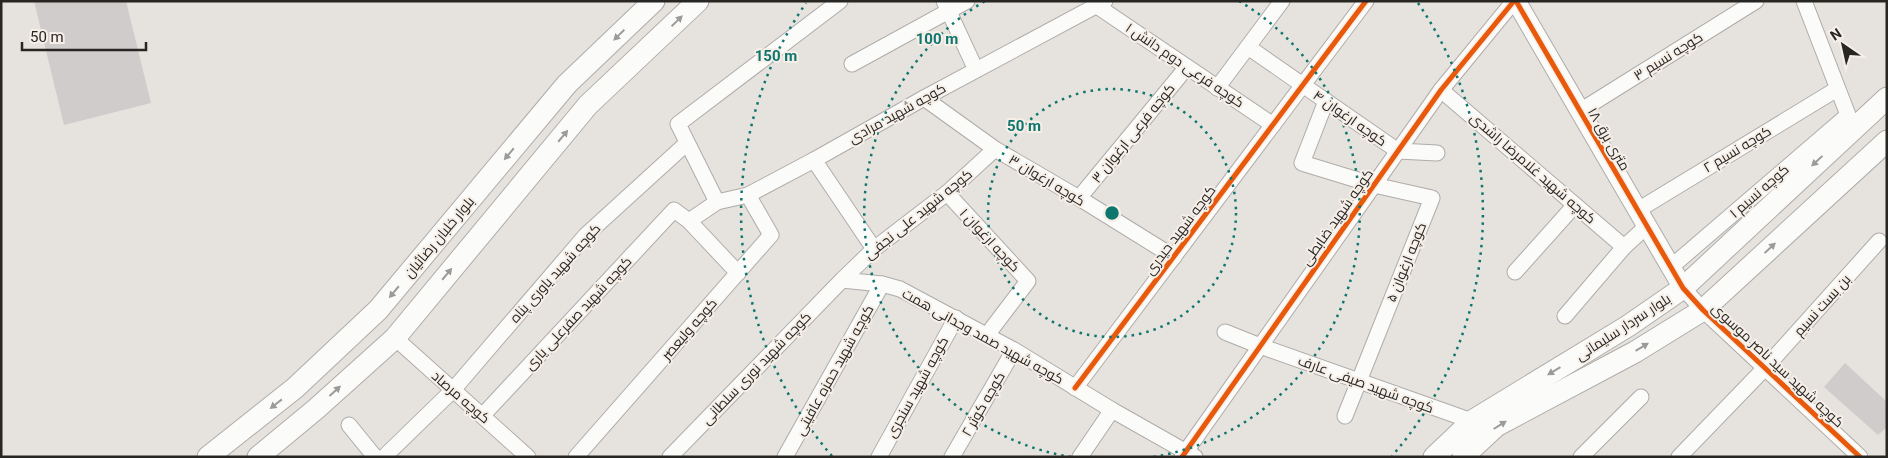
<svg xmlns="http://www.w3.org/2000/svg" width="1888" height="458" font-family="Roboto,Cairo,sans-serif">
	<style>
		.building { fill: #d0cccc }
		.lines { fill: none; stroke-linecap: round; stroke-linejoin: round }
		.minor-casing { stroke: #afaca9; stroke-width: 17 }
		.tertiary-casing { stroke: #afaca9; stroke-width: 21 }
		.secondary-casing { stroke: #afaca9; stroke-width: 23 }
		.minor { stroke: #fbfbfa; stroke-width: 15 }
		.tertiary { stroke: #fbfbfa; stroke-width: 19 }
		.secondary { stroke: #fbfbfa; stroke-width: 21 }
		.cycleway-casing { stroke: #f6efe8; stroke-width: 8 }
		.cycleway { stroke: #e8590c; stroke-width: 5 }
		.oneway { fill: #9c9b99 }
		.ring { fill: none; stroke: #0f766e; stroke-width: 2.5; stroke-dasharray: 2.5 5 }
		.labels { text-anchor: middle; stroke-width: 4; stroke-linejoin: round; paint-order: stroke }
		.street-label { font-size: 14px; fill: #282623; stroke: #f6efe8 }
		.centre { fill: #0f766e; stroke: #f6efe8; stroke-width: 2.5 }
		.ring-label { font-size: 15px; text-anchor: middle; font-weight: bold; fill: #0f766e; stroke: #f6efe8; stroke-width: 4; stroke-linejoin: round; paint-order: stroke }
	</style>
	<rect width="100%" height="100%" fill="#e6e2de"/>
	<g class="building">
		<polygon points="34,1 126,1 151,103 64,125"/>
		<polygon points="1845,363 1887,402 1887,427 1878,435 1824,387"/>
	</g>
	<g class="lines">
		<g class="minor-casing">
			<g id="minor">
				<polyline points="944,1 976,70"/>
				<polyline points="1097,6 1273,125"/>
				<polyline points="1248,47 1398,151 1437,153"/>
				<polyline points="852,64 967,1"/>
				<polyline points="1217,88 1282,1"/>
				<polyline points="1441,90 1624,247"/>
				<polyline points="924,98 995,149 1079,198 1174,257"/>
				<polyline points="1326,101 1302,163 1374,185 1432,198 1345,416"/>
				<polyline points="1580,111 1756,1"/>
				<polyline points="814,160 874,249"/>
				<polyline points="947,193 1028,281 987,335"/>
				<polyline points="1079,198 1187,67"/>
				<polyline points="717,202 678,124 840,1"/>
				<polyline points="1638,210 1837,89"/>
				<polyline points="689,221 717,202 748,195 814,160 924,98 1105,1"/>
				<polyline points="1671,267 1848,115 1804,1"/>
				<polyline points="1515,272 1575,205"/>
				<polyline points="842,280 882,284 900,289 1014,350 1112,410 1195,457"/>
				<polyline points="1683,288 1703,310 1860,457"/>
				<polyline points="1565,316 1624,247 1647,226"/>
				<polyline points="1225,332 1260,346 1472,421"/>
				<polyline points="395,338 528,457"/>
				<polyline points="1075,388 1366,1"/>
				<polyline points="483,415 674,210 689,221 738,273"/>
				<polyline points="349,425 375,457"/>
				<polyline points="384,457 453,390 586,235 687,143"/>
				<polyline points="576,457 771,235 748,195"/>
				<polyline points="670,457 842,280 874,249 947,193 995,149"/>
				<polyline points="785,457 882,284"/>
				<polyline points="879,457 956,318"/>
				<polyline points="952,457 1014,350"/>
				<polyline points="1080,457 1112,410"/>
				<polyline points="1182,457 1441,90 1514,1"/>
				<polyline points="1581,457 1641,397"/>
				<polyline points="1679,457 1764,369 1879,241"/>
			</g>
		</g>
		<g class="tertiary-casing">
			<polyline id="tertiary" points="1516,1 1683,288"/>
		</g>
		<g class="secondary-casing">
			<g id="secondary">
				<polyline points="208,457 295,388 378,310 567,84 654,1"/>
				<polyline points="258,457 316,409 395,338 588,105 698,1"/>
				<polyline points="1434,457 1472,421 1628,326 1683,288 1887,98"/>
				<polyline points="1463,457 1496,426 1635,352 1703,310 1887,141"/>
			</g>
		</g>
		<use href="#minor" class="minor"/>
		<use href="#tertiary" class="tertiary"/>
		<use href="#secondary" class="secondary"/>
		<g class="cycleway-casing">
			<g id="cycleway">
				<polyline points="1516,1 1683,288 1703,310 1860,457"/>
				<polyline points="1075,388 1366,1"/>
				<polyline points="1182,457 1441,90 1514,1"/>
			</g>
		</g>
		<use href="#cycleway" class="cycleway"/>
	</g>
	<defs><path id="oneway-solid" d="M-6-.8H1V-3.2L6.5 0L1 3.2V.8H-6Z" transform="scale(1.25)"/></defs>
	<g class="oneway">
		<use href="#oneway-solid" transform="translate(677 21) rotate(-44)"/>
		<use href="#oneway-solid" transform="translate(619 35) rotate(136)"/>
		<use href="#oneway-solid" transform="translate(563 136) rotate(-50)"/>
		<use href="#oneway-solid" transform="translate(509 154) rotate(130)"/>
		<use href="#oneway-solid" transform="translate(1817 161) rotate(137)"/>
		<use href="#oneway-solid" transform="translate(1770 248) rotate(-43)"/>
		<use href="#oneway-solid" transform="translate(447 274) rotate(-50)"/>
		<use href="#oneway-solid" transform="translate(394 292) rotate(130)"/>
		<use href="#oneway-solid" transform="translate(1642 347) rotate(-31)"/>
		<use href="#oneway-solid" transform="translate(1554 371) rotate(149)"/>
		<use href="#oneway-solid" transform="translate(335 391) rotate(-42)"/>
		<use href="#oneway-solid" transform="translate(276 404) rotate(142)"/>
		<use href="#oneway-solid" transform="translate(1500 425) rotate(-32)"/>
	</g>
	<g class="ring">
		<circle cx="1112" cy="213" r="124"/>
		<path d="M1071 457A247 247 0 0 1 985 1M1239 1A247 247 0 0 1 1153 457"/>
		<path d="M832 456A371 371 0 0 1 806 3M1418 3A371 371 0 0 1 1392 456"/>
	</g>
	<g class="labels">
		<g class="street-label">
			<text transform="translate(1668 56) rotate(-32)" y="5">کوچه نسیم ۳</text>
			<text transform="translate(1185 65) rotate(34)" y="5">کوچه فرعی دوم دانش ۱</text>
			<text transform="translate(897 113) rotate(-29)" y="5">کوچه شهید مرادی</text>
			<text transform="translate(1350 118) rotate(35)" y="5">کوچه ارغوان ۴</text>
			<text transform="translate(1133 133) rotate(-51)" y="5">کوچه فرعی ارغوان ۳</text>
			<text transform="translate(1609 139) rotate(60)" y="5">۱۸ متری برق</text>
			<text transform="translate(1737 149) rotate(-31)" y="5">کوچه نسیم ۲</text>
			<text transform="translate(1533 168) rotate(41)" y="5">کوچه شهید غلامرضا راشدی</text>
			<text transform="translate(1047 180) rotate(31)" y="5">کوچه ارغوان ۳</text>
			<text transform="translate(1759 191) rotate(-41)" y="5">کوچه نسیم ۱</text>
			<text transform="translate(918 214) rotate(-39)" y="5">کوچه شهید علی نجفی</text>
			<text transform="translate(1337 217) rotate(-55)" y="5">کوچه شهید ضابطی</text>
			<text transform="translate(1180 230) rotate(-53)" y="5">کوچه شهید حیدری</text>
			<text transform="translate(439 237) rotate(-50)" y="5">بلوار خلبان رضائیان</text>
			<text transform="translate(990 240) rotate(47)" y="5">کوچه ارغوان ۱</text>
			<text transform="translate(1406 262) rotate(-68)" y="5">کوچه ارغوان ۵</text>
			<text transform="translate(555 273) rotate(-48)" y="5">کوچه شهید یاوری پناه</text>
			<text transform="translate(1822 305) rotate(-48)" y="5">بن بست نسیم</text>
			<text transform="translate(578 313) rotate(-47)" y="5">کوچه شهید صفرعلی یاری</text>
			<text transform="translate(1623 327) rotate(-33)" y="5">بلوار سردار سلیمانی</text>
			<text transform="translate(689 329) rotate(-49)" y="5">کوچه ولیعصر</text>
			<text transform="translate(983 336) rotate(29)" y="5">کوچه شهید صمد وجدانی همت</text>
			<text transform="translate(1778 365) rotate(43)" y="5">کوچه شهید سید ناصر موسوی</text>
			<text transform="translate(756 368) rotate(-46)" y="5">کوچه شهید نوری سلطانی</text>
			<text transform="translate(834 370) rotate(-61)" y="5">کوچه شهید حمزه عافیتی</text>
			<text transform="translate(1366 384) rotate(20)" y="5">کوچه شهید صیفی عارف</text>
			<text transform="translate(917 387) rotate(-61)" y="5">کوچه شهید سنجری</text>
			<text transform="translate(461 397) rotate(41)" y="5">کوچه مرصاد</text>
			<text transform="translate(983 404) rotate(-60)" y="5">کوچه کوثر ۲</text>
		</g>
	</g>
	<circle cx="1112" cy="213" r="8" class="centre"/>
	<g class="ring-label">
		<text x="937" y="44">100 m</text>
		<text x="776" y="61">150 m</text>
		<text x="1024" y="131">50 m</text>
	</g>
	<rect width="1888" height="458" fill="none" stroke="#282623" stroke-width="5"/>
	<g transform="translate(1843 45) rotate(326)" stroke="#f6efe8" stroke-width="4" paint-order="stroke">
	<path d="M0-4L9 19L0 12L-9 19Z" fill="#282623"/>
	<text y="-8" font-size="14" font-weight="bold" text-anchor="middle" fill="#282623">N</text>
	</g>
	<path d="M22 42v8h124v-8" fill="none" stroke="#282623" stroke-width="2.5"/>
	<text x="30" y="42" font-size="15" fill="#282623" stroke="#f6efe8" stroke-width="4" paint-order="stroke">50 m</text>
</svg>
